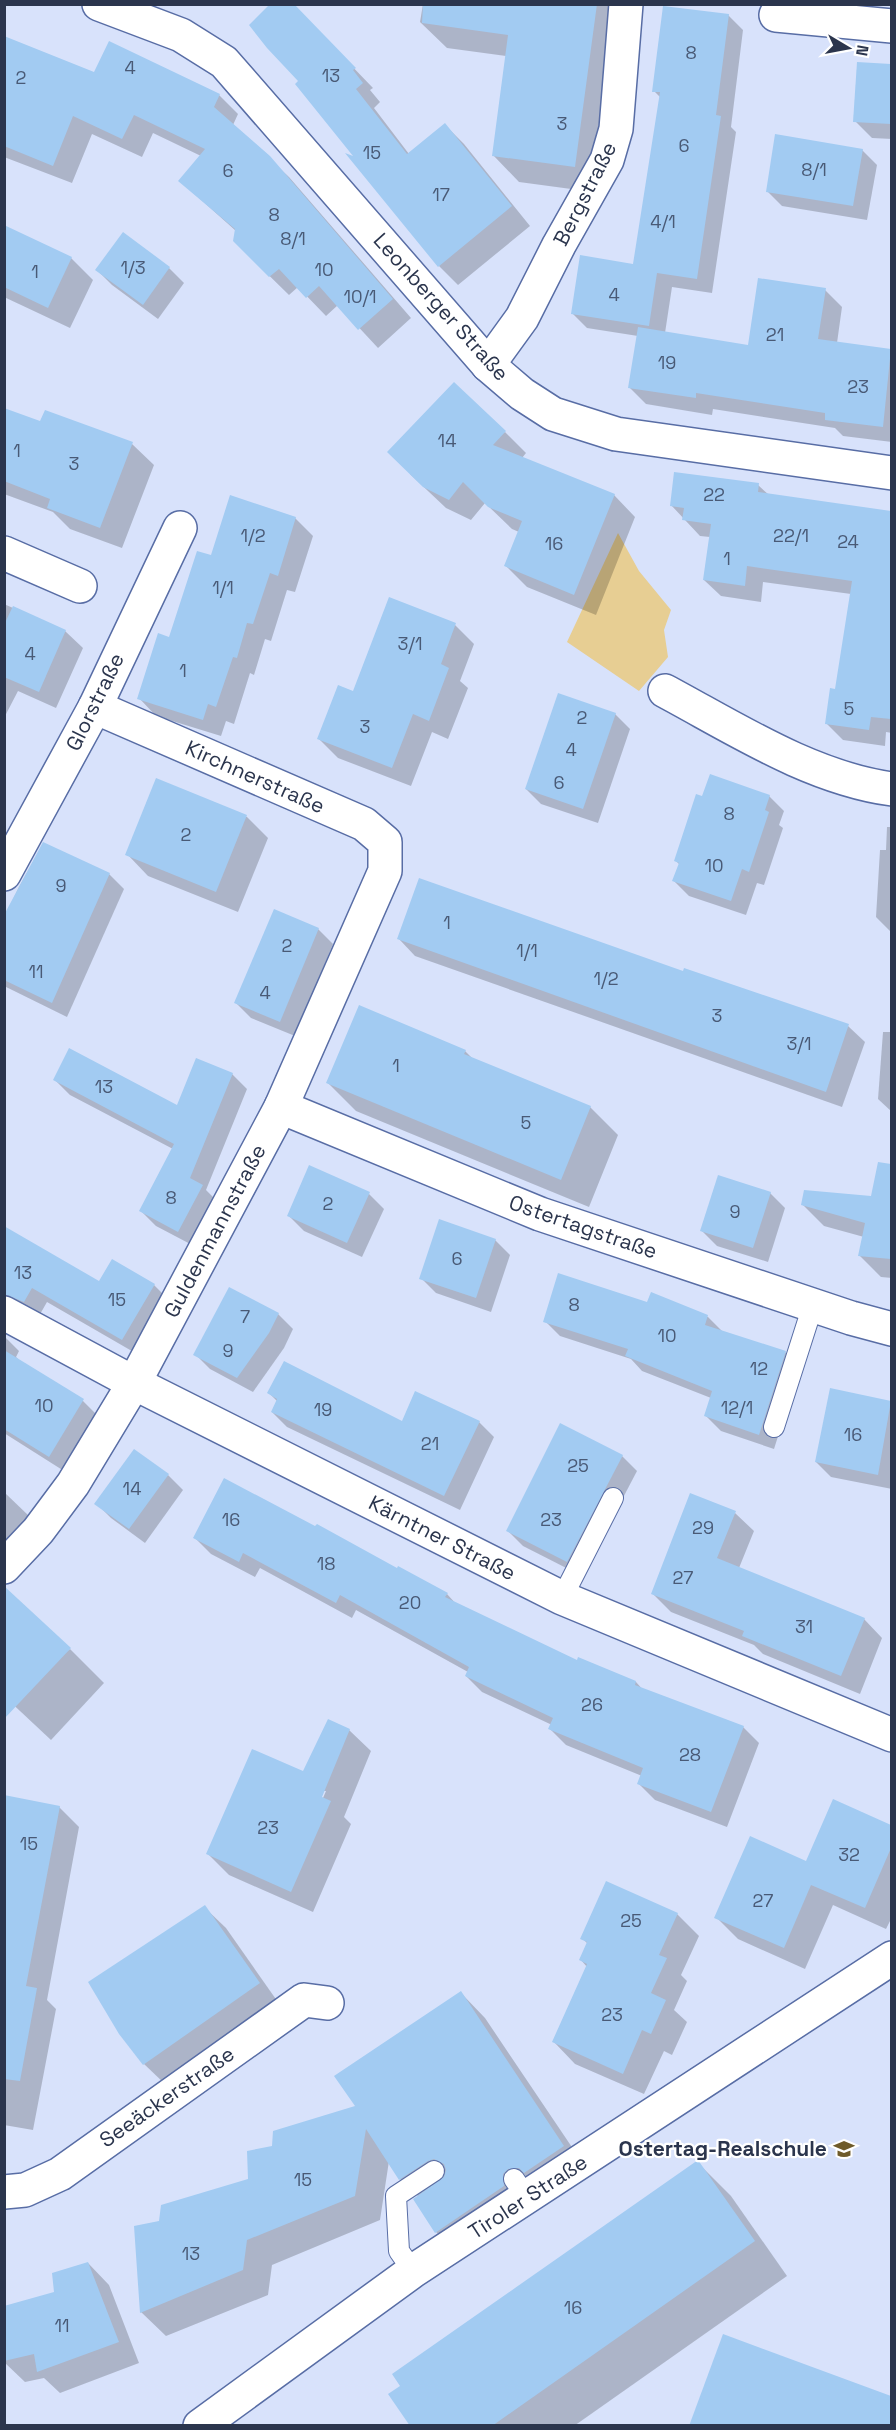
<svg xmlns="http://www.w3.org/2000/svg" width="896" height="2430" font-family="'Space Grotesk',sans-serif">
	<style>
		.green { fill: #e7ce93 }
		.shadow { fill: #0003; fill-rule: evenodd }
		.building { fill: #a2cbf2 }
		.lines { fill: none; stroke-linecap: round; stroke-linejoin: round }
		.lane-casing { stroke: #586da5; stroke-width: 22 }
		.street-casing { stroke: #586da5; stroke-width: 36 }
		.secondary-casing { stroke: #586da5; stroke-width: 36 }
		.lane { stroke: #fff; stroke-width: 20 }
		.street { stroke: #fff; stroke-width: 33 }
		.secondary { stroke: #fff; stroke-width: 33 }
		.labels { text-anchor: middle; stroke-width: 4.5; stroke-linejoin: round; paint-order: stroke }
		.number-label { font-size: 18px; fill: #495a76 }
		.street-label { font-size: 21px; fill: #2b354d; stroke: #fff }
		.poi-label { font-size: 21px; font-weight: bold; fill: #2b354d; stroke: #fff; text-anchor: end }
	</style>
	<rect width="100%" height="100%" fill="#d8e2fb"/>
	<polygon class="green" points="618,533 639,571 671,610 664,630 668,657 639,691 567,642"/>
	<g class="shadow">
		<polygon points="292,4 373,88 370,90 380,102 374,108 409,154 445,125 464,144 530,226 458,285 439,266 350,157 358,161 301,81"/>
		<polygon points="423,4 626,4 601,193 519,182 493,155 506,56 447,48 420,22"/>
		<polygon points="728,15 743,30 731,127 736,132 712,293 672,287 665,333 750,347 825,290 842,307 837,343 892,350 892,442 843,436 835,428 713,409 712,415 646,404 629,387 638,336 587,328 572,313 634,266 661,98 654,91"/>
		<polygon points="4,47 95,74 219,95 238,114 233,125 289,177 411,318 378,348 338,305 326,316 298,287 289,295 234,241 236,231 180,181 201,156 153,133 142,157 92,134 72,183 4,157"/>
		<polygon points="858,63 892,65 892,139 872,138 855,121"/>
		<polygon points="862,150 877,165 867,220 782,206 767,191"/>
		<polygon points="4,227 71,258 93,280 70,328 4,297"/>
		<polygon points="169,268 184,283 158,319 112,285 97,270"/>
		<polygon points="4,410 41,423 132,444 154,465 122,548 70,529 53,512 4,494"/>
		<polygon points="505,432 526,453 522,458 614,495 635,517 596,615 527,587 506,566 519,532 512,529 485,503 471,520 446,508 410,474"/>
		<polygon points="758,485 769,495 892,520 892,733 886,732 885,746 843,740 826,723 837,690 851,594 763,582 761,602 721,596 704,580 710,537 700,536 671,505"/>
		<polygon points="295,518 313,536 295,592 287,590 271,641 265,639 254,675 250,673 234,724 226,721 221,736 156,716 139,698 212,556"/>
		<polygon points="4,604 65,631 83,648 56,708 18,691 4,718"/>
		<polygon points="455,625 474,644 460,681 468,688 448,739 432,732 411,786 338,758 319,739 354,693"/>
		<polygon points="615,714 630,729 598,823 541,804 526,789"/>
		<polygon points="157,780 247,817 268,838 238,912 148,876 127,854"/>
		<polygon points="769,796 784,811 779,825 783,828 764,885 757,883 746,915 689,896 674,881 680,865 675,860 703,798"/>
		<polygon points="887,827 892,827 892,940 891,932 876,917 880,850 886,850"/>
		<polygon points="43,844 109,874 124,889 67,1017 4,986 4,918 19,887"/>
		<polygon points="318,929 333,944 295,1036 251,1018 236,1003"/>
		<polygon points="399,939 684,973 848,1026 865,1042 842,1107 415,956"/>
		<polygon points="883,1032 892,1032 892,1112 878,1099"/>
		<polygon points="465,1051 473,1059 590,1107 618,1135 589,1207 356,1111 328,1083"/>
		<polygon points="232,1074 247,1089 206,1190 217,1201 194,1246 156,1226 141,1211 173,1149 70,1095 55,1080 178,1107"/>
		<polygon points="805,1192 892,1199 892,1278 881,1277 860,1256 864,1237 824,1226 803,1205"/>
		<polygon points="770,1193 785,1208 768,1262 717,1246 702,1231"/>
		<polygon points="369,1194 384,1209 362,1257 304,1231 289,1216"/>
		<polygon points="4,1227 100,1283 154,1285 169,1300 137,1354 47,1302 39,1316 4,1317"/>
		<polygon points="495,1240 510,1255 491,1312 436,1293 421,1278"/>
		<polygon points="652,1294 708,1317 723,1332 785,1352 800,1367 774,1449 721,1431 706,1416 711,1398 642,1371 631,1359 560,1336 545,1321 648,1304"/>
		<polygon points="278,1314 293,1329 284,1348 253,1392 210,1369 195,1354"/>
		<polygon points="4,1336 19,1351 16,1357 21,1362 83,1401 98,1416 64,1471 4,1433"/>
		<polygon points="832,1390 892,1403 892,1489 831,1477 816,1462"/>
		<polygon points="269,1393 403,1423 479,1422 494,1437 460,1510 287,1427 272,1412 278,1402"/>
		<polygon points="622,1456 637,1471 582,1576 523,1546 508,1531"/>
		<polygon points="168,1475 183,1490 145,1543 111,1518 96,1503"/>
		<polygon points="4,1492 29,1516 4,1542"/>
		<polygon points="735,1513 754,1531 739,1568 864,1619 882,1638 860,1694 763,1654 754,1645 671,1612 652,1593"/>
		<polygon points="195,1538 447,1594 457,1605 578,1662 636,1682 644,1691 743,1727 759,1743 727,1827 655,1800 639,1784 642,1776 566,1745 550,1729 552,1725 482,1692 466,1676 468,1672 356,1610 352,1618 260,1568 255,1577 211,1554"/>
		<polygon points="70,1649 104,1683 51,1740 4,1696"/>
		<path d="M349 1730 371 1751 344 1817 351 1824 313 1912 229 1875 208 1854 304 1773ZM323 1791H326L320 1805Z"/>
		<polygon points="4,1797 59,1807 79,1827 47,2000 56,2009 33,2130 4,2125"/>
		<polygon points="834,1801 892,1827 892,1917 886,1929 833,1905 805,1969 738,1939 716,1917 807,1863"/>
		<polygon points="204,1907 226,1928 280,2005 166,2085 144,2064"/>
		<polygon points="677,1914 699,1936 681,1975 687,1981 674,2010 687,2022 672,2055 664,2051 644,2094 575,2064 554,2042 587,1967 581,1960 588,1944 582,1938"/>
		<polygon points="461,1993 485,2018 588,2171 461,2257 436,2232 415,2200 419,2197 400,2179 389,2161 380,2220 272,2265 268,2295 166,2336 141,2312 160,2222 250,2180 273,2148 357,2107"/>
		<polygon points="697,2162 731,2196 787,2276 574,2426 412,2426 402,2386"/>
		<polygon points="88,2263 109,2285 139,2363 60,2393 44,2378 25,2382 4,2362 4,2308 55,2293"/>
	</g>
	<g class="building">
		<polygon points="270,4 294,4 356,68 353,70 363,83 356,89 407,154 445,123 512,206 438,267 345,153 353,156 295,84 298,81 267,48 249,25"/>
		<polygon points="423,4 597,4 575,167 492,156 508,35 422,23"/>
		<polygon points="663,6 729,14 716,115 721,116 697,279 657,273 649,326 571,314 580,255 633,264 660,92 652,92"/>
		<polygon points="4,36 94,72 109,41 220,94 214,107 270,156 393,299 358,330 319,286 306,298 279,269 269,277 233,241 235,229 178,181 205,149 134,115 122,139 73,116 53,166 4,146"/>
		<polygon points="857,62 891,64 891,124 853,122"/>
		<polygon points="775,134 863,149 853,206 766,192"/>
		<polygon points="4,225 72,257 48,308 4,287"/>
		<polygon points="123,232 170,267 143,305 95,270"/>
		<polygon points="758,278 826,288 818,339 891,349 883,427 825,420 825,413 696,393 696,398 628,388 638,327 748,345"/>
		<polygon points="454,382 506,431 493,445 615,494 574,595 504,566 522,521 488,507 463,482 449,500 423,487 387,452"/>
		<polygon points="4,408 40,421 45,410 133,442 100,528 47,508 50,499 4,481"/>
		<polygon points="674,472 759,483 758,492 891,511 891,719 871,717 869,730 825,724 830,688 835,689 852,581 747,566 745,586 703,580 711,524 682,520 684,508 670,506"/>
		<polygon points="230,495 296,517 278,576 270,573 253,624 247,623 237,658 233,657 216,707 208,704 203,720 137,699 158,633 169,637 197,551 211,555"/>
		<polygon points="389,597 456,623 441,664 449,668 429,721 413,714 392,768 317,739 338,685 353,691"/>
		<polygon points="13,606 66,630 39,692 4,677 4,625"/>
		<polygon points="558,693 616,713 583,809 525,789"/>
		<polygon points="710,774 770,795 765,810 769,812 749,872 742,869 731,901 672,881 679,863 674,861 696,794 702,796"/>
		<polygon points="156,778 247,815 216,892 125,855"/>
		<polygon points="43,842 110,873 52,1003 4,980 4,915"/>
		<polygon points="419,878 683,971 684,968 849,1024 826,1092 397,939"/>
		<polygon points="274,909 319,928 280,1022 234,1003"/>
		<polygon points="359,1005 466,1050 464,1054 591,1106 561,1180 326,1083"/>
		<polygon points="69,1048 177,1105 196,1058 233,1073 190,1178 203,1185 178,1232 139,1211 174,1144 53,1080"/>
		<polygon points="878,1162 891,1164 891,1259 858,1256 865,1223 801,1205 804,1190 871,1196"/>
		<polygon points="309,1165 370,1192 347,1243 287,1216"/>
		<polygon points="718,1175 771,1192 753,1248 700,1231"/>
		<polygon points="439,1219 496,1239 476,1298 419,1279"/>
		<polygon points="4,1226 99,1281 112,1259 155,1284 122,1340 32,1288 24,1302 4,1294"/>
		<polygon points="558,1273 647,1302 651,1292 708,1315 705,1325 786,1351 759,1435 704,1416 712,1391 625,1356 628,1349 543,1322"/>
		<polygon points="229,1287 279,1313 269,1333 237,1378 193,1355"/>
		<polygon points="4,1350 84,1399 49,1457 4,1429"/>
		<polygon points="284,1361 402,1421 415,1391 480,1421 444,1496 271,1412 277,1399 267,1393"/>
		<polygon points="830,1388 891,1401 878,1475 815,1462"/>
		<polygon points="560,1423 623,1455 567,1562 506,1531"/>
		<polygon points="134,1449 169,1474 129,1529 94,1504"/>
		<polygon points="224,1478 315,1526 317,1524 397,1568 398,1566 448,1593 445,1597 577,1660 578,1657 636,1681 635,1685 744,1726 711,1812 637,1784 643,1768 548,1729 553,1718 465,1676 469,1667 340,1595 336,1603 243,1553 239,1562 193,1538"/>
		<polygon points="690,1493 736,1511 717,1558 865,1618 841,1676 742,1636 744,1631 651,1594"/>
		<polygon points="4,1586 71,1648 4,1719"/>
		<polygon points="328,1719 350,1729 322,1797 331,1801 291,1892 206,1854 252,1749 303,1771"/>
		<polygon points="4,1795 60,1806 26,1986 37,1988 20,2081 4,2079"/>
		<polygon points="833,1799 891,1825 891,1848 865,1908 811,1885 784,1948 714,1918 750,1836 806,1861"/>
		<polygon points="606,1881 678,1913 659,1955 667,1958 651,1993 666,2000 651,2034 642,2030 623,2074 552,2042 587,1964 579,1960 587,1942 580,1939"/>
		<polygon points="205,1905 260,1983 143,2065 119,2034 88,1982"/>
		<polygon points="461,1991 564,2146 524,2173 519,2168 508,2169 503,2174 504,2186 435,2233 413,2199 444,2177 446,2170 444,2164 434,2159 428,2161 399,2180 366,2129 355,2196 247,2240 243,2270 140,2313 134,2226 159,2221 161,2205 248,2179 247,2151 272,2146 273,2131 355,2106 334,2076"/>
		<polygon points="698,2160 755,2241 492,2426 410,2426 388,2394 400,2386 392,2374"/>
		<polygon points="88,2262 119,2342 37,2372 34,2354 4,2361 4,2306 54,2292 52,2273"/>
		<polygon points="723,2334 891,2396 891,2426 689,2426"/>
	</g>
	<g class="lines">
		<g class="lane-casing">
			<g id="lane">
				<polyline points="774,1427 813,1305"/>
				<polyline points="562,1598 613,1498"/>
				<polyline points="514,2179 527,2198"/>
				<polyline points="413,2271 399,2251 396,2196 434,2171"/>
			</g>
		</g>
		<g class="street-casing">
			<g id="street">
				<polyline points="776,15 892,26"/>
				<polyline points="488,365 522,318 559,245 607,160 616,129 626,4"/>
				<polyline points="4,553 80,586"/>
				<path d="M665 691C736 729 811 778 892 789"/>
				<polyline points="4,874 95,707 180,528"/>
				<polyline points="281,1107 540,1214 851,1318 892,1329"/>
				<polyline points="4,1313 134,1383 562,1598 892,1735"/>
				<polyline points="4,1567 38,1531 73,1484 134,1383 281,1107 385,871 385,842 364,824 95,707"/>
				<polyline points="4,2192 25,2190 60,2174 304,2000 327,2003"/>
				<polyline points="200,2426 413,2271 892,1958"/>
			</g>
		</g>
		<g class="secondary-casing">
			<polyline id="secondary" points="99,4 181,35 224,62 488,365 522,394 553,414 616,434 892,473"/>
		</g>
		<use href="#lane" class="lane"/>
		<use href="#street" class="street"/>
		<use href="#secondary" class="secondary"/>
	</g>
	<defs>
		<g id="school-bare" transform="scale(1.62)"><path d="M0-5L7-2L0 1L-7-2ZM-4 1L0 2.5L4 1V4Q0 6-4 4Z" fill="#6f5b2a" stroke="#fff" stroke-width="2.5" paint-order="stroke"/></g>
	</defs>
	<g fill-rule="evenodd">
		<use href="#school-bare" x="844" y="2149"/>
	</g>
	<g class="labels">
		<g class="number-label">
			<text x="691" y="59">8</text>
			<text x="130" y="74">4</text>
			<text x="331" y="82">13</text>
			<text x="21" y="84">2</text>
			<text x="562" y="130">3</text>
			<text x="684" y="152">6</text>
			<text x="372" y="159">15</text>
			<text x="814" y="176">8/1</text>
			<text x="228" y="177">6</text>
			<text x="441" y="201">17</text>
			<text x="274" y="221">8</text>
			<text x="663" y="228">4/1</text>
			<text x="293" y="245">8/1</text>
			<text x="133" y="274">1/3</text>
			<text x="324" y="276">10</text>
			<text x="35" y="278">1</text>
			<text x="614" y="301">4</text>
			<text x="360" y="303">10/1</text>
			<text x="775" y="341">21</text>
			<text x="667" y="369">19</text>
			<text x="858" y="393">23</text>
			<text x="447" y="447">14</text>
			<text x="17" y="457">1</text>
			<text x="74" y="470">3</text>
			<text x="714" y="501">22</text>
			<text x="253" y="542">1/2</text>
			<text x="791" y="542">22/1</text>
			<text x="848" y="548">24</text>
			<text x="554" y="550">16</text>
			<text x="727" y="565">1</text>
			<text x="223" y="594">1/1</text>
			<text x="410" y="650">3/1</text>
			<text x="30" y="660">4</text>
			<text x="183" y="677">1</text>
			<text x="849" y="715">5</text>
			<text x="582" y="724">2</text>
			<text x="365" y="733">3</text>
			<text x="571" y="756">4</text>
			<text x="559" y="789">6</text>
			<text x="729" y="820">8</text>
			<text x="186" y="841">2</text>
			<text x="714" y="872">10</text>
			<text x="61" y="892">9</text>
			<text x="447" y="929">1</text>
			<text x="287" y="952">2</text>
			<text x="527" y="957">1/1</text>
			<text x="36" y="978">11</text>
			<text x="606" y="985">1/2</text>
			<text x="265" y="999">4</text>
			<text x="717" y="1022">3</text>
			<text x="799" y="1050">3/1</text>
			<text x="396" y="1072">1</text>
			<text x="104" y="1093">13</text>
			<text x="526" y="1129">5</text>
			<text x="171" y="1204">8</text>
			<text x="328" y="1210">2</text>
			<text x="735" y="1218">9</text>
			<text x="457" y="1265">6</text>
			<text x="23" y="1279">13</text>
			<text x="117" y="1306">15</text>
			<text x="574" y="1311">8</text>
			<text x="245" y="1323">7</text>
			<text x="667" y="1342">10</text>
			<text x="228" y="1357">9</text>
			<text x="759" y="1375">12</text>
			<text x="44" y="1412">10</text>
			<text x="737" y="1414">12/1</text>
			<text x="323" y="1416">19</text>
			<text x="853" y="1441">16</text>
			<text x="430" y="1450">21</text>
			<text x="578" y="1472">25</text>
			<text x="132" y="1495">14</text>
			<text x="231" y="1526">16</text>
			<text x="551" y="1526">23</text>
			<text x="703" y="1534">29</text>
			<text x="326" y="1570">18</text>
			<text x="683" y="1584">27</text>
			<text x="410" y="1609">20</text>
			<text x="804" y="1633">31</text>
			<text x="592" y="1711">26</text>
			<text x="690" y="1761">28</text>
			<text x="268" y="1834">23</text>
			<text x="29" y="1850">15</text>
			<text x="849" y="1861">32</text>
			<text x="763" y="1907">27</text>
			<text x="631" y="1927">25</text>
			<text x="612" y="2021">23</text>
			<text x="303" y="2186">15</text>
			<text x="191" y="2260">13</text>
			<text x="573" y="2314">16</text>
			<text x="62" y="2332">11</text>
		</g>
		<g class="street-label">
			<text transform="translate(585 194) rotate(-63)" y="7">Bergstraße</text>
			<text transform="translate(441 307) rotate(48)" y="7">Leonberger Straße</text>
			<text transform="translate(95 702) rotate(-64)" y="7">Glorstraße</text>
			<text transform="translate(255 777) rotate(24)" y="7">Kirchnerstraße</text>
			<text transform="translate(583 1227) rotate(19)" y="7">Ostertagstraße</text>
			<text transform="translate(215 1231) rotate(-62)" y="7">Guldenmannstraße</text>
			<text transform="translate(442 1538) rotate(27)" y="7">Kärntner Straße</text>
			<text transform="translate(167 2097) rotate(-35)" y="7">Seeäckerstraße</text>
			<text transform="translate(528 2197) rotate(-33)" y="7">Tiroler Straße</text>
		</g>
		<g class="poi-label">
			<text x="827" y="2156">Ostertag-Realschule</text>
		</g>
	</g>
	<rect width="896" height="2430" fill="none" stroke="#2b354d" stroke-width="12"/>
	<g transform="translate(848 48) rotate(100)" stroke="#ffffff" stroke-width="4.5" paint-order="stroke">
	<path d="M0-4.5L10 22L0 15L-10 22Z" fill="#2b354d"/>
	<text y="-9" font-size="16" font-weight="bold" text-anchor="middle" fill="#2b354d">N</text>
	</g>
</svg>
